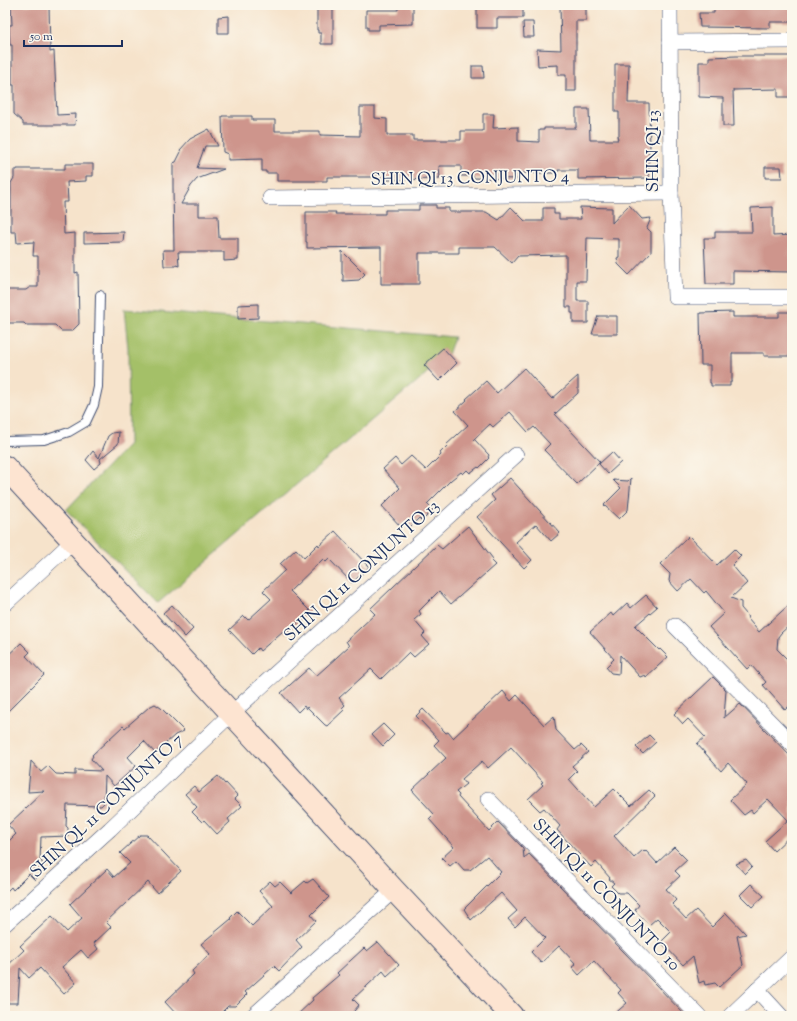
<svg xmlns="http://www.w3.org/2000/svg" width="797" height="1021" font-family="'Sorts Mill Goudy',serif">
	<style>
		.green { fill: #a4c067; stroke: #607862 }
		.building { fill: #ce958c }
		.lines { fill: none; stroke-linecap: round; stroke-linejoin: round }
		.lane-casing { stroke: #3c4a6e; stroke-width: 10 }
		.street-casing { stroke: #3c4a6e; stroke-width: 16 }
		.secondary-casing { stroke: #3c4a6e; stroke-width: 24 }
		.lane { stroke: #fff; stroke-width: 8 }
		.street { stroke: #fff; stroke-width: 15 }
		.secondary { stroke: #fde4d1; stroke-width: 22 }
		.labels { text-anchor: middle; stroke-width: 3.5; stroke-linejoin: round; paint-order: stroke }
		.street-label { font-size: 17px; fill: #1b2f5e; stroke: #fbf7ec }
	</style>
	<rect width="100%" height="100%" fill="#fbf7ec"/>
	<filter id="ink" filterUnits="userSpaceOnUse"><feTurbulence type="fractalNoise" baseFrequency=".025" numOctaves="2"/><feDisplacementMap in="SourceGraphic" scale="8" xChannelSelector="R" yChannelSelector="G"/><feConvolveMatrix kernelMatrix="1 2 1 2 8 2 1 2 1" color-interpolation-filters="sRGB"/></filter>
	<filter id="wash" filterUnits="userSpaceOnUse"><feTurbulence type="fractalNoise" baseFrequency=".012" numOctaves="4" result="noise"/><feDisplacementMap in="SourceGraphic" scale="16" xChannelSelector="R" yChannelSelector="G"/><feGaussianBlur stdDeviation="0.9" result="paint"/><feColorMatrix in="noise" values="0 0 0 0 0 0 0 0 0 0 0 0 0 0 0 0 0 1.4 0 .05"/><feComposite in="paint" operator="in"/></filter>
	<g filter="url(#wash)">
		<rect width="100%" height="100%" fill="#f6e3cb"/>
		<polygon class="green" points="124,309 454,337 448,355 158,603 66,510 129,444 128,348"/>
		<g id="blocks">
			<g class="building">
				<polygon points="11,5 49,5 50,52 54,51 57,115 76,114 75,125 23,125 23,122 14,114 14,85 12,85 12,45 10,45 9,25 12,25"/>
				<polygon points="317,5 333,5 333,44 321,44 321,33 318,33 318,30 317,30"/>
				<polygon points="398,5 413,5 413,24 379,25 379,30 368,30 368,27 366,27 366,10 398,10"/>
				<polygon points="477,5 523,5 523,18 497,18 497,28 477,28"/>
				<polygon points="560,5 586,5 586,21 576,21 576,91 566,91 566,75 558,75 558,65 538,66 537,49 561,50"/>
				<polygon points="714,5 792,5 792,22 770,22 770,28 700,27 699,13 714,13"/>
				<polygon points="229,16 229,33 218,33 218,17"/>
				<polygon points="523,22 533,22 534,37 524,37"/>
				<polygon points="737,56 791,56 792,97 778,97 778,89 733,90 734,126 723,126 723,98 699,97 699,62 709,62 709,57"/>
				<polygon points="615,64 629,64 628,103 649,103 650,150 649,150 649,178 578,179 578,170 558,170 558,172 555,171 555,173 519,173 519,179 473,178 473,176 461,176 461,166 439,166 440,179 381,180 381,177 327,177 327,181 277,181 277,173 266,173 266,171 262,171 262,159 228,160 228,154 223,152 222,116 252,116 252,120 275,120 275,131 320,131 320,135 360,136 360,107 375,107 375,118 387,119 387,135 413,135 413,140 461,140 461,131 483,131 483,114 494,114 493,128 518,127 518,141 539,142 539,130 544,130 544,128 576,128 576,109 589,109 590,140 618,140 617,136 619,136 619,112 615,112"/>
				<polygon points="472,66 483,66 484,78 472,78"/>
				<polygon points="209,129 218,146 205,146 197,168 224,169 197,179 191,186 181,204 199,204 199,216 218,216 219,238 238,238 238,260 224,261 224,252 178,252 179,266 176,265 176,266 164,266 163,250 174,250 173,187 173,163 176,162 181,152 180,150 190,139"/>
				<polygon points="65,164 93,164 93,176 86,176 86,181 67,182 68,202 63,202 64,234 75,233 75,273 78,272 79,324 72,331 61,331 55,325 26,325 24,323 7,323 6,290 26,290 30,287 38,287 38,256 33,256 34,242 17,243 16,232 11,232 11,183 14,178 14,170 17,170 17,169 65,169"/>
				<polygon points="765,167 781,167 782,178 765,178"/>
				<polygon points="419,205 436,205 436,208 449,208 449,212 486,212 499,220 511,207 525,221 543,221 543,208 554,208 554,214 559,214 559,219 581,219 580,207 612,208 612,223 629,205 642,219 651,218 647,228 651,232 651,252 629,275 618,264 617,258 619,257 619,239 587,238 586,281 577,281 577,301 588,301 588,323 573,323 573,313 571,313 571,307 566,307 566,255 518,256 512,263 495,247 459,247 459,253 419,253 419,284 381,284 381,247 307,248 307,242 306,242 306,212 336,212 335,214 385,214 385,210 419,210"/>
				<polygon points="773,207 773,236 792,235 792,272 733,271 733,284 706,284 704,238 715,238 715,232 752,232 751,208"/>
				<polygon points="124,232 123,242 84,243 84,233"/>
				<polygon points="342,251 365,274 359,280 343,281 343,275 342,274"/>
				<polygon points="258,304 258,318 238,319 238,305"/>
				<polygon points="733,312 733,317 779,317 779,312 792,312 792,356 764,356 764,353 732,353 732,382 730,382 730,386 711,386 711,383 710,383 710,365 701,365 700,313"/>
				<polygon points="598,316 617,316 617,334 592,334"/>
				<polygon points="443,348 457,363 439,381 424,365"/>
				<polygon points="524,368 552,399 578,376 578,393 555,414 600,462 577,484 544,450 550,444 534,427 528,432 510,412 493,427 490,424 474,439 489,455 488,457 489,458 479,468 478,467 470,473 467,470 463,474 461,472 451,480 427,504 433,510 422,521 419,518 410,527 404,522 400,526 382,506 400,488 383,469 395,458 401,465 411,456 426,470 441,455 440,453 447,446 446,445 468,425 455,411 467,400 466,399 486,381 497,393"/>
				<polygon points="119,432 118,444 100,459 101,463 94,469 86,460 93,451 99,458 108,436 112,433"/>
				<polygon points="612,452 621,462 608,474 599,464"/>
				<polygon points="510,478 560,533 551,541 536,524 516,542 532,560 524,568 477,517 495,500 491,495"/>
				<polygon points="631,478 628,510 619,519 604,505 621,488 613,480 628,481"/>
				<polygon points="468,526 493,559 491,561 495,565 451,604 439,591 419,611 421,614 414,620 425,633 422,636 429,644 414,657 409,652 381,679 371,669 339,698 345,705 342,708 344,710 327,726 325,725 307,707 306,709 304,706 298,712 281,693 309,668 316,676 337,657 349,646 346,641 375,614 370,609 437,545 442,549"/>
				<polygon points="335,531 369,567 352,583 329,559 326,562 323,559 290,591 310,611 286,634 283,631 260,651 258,648 252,654 229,630 244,616 248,620 271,599 263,591 285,570 280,564 296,549 304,558 318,544 319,546"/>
				<polygon points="689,536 717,565 734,549 741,556 732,565 747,583 731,598 741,602 741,608 747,615 748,619 759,632 792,602 792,623 781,633 778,637 777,649 792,664 792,703 785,710 763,685 766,682 751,665 747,669 709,627 724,613 706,591 704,593 691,579 678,591 669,581 670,574 660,564"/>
				<polygon points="646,595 657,607 635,626 659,650 660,649 668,657 646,677 645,675 640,677 620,655 619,674 611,673 606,667 614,659 590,632 611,613 613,616 627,603 631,608"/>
				<polygon points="172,605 193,629 185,637 163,613"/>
				<polygon points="21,643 30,652 26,656 44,675 5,714 5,658"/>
				<polygon points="713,677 726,690 724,718 740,704 792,758 792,834 774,851 765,841 788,820 768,799 753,813 751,810 744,815 730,800 747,784 728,763 721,771 697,744 705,737 688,719 683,724 674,714"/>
				<polygon points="503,691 511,701 517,695 544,725 554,716 556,730 575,750 581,745 588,752 572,766 577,771 569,779 594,807 614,789 631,806 649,790 655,796 614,836 634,858 643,850 645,852 646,851 657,863 674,847 687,860 675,871 680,876 666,889 676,900 672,904 686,919 696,910 712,927 726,913 746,934 737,936 743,965 719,987 715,983 705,985 704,981 699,983 693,956 683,965 661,942 671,932 657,918 649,925 635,910 639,905 627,893 618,893 611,886 614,883 609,879 610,878 596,862 591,867 557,830 560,826 544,808 540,811 528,799 543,785 541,783 543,782 511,747 488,768 482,761 462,779 466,784 456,792 459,795 458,797 489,831 498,822 523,848 524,858 529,854 686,1016 612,1016 627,1003 618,993 621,990 594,961 579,975 572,967 576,964 559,946 541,963 531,952 545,938 525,917 515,927 508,919 517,911 501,893 471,920 464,909 501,872 487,856 470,870 464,870 456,861 450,866 442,858 454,847 429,819 434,814 412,790 446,758 434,745 439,740 416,716 423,709 446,733 448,732 453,738"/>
				<polygon points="155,704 161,708 184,731 175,735 155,753 144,741 128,757 136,766 135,767 114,786 105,776 104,803 101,806 67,805 66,826 68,828 68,836 41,837 40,860 42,862 44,871 35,880 29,874 13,890 11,887 5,893 5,845 16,834 8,825 44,791 28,792 31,761 41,772 48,766 56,774 75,775 75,770 102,771 91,759 93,756 92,755 123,726 125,728 149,707"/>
				<polygon points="383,724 394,735 383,746 372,734"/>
				<polygon points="649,735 656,742 643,754 636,747"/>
				<polygon points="218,776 225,784 226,783 238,796 235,799 242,806 228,819 230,822 217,834 204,820 202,822 192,812 197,807 185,794 194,786 199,792"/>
				<polygon points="140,835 147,835 181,871 157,893 148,882 106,922 111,927 94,943 98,949 88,958 81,950 62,967 76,983 64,994 40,968 29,978 20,968 18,1003 5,1003 5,968 24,950 20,946 52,916 67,932 82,918 70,904 107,869 114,877 130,863 120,853"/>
				<polygon points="746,860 752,867 745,874 736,864"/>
				<polygon points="313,879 329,897 311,915 316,921 296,940 302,947 279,971 274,966 245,992 247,994 235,1006 228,1006 218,1016 178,1016 165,1002 194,974 192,971 210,954 201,944 231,919 230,918 237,911 252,926 273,906 259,891 270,881 275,886 280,882 291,893 305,881 307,883"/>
				<polygon points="751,884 764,896 752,907 740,895"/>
				<polygon points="378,942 399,965 387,976 383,971 353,999 359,1005 350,1016 296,1016 313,1000 312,998 339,975 337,973 364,948 367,951"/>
			</g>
		</g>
	</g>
	<g filter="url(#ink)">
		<use href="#blocks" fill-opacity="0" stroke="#3c4a6e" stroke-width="1"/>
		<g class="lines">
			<g class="lane-casing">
				<polyline id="lane" points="5,441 44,440 69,432 86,422 94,405 98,387 100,295"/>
			</g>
			<g class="street-casing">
				<g id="street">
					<polyline points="670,5 671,193 675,297 792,297"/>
					<polyline points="670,42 792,41"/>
					<polyline points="270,198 671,193"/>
					<polyline points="5,604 73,541"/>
					<polyline points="675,626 792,744"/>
					<polyline points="488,799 699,1016"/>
					<polyline points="5,924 110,829 232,713 516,455"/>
					<polyline points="757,990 781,1016"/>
					<polyline points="253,1016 394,890"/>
					<polyline points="730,1016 792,957"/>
				</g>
			</g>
			<g class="secondary-casing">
				<polyline id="secondary" points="5,467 394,890 512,1016"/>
			</g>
			<use href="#lane" class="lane"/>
			<use href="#street" class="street"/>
			<use href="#secondary" class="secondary"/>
		</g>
	</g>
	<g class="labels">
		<g class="street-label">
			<text transform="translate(652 151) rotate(-90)" y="6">SHIN QI 13</text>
			<text transform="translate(470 177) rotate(-1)" y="6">SHIN QI 13 CONJUNTO 4</text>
			<text transform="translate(361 570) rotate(-42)" y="6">SHIN QI 11 CONJUNTO 13</text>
			<text transform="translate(106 805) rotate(-43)" y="6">SHIN QL 11 CONJUNTO 7</text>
			<text transform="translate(607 894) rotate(46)" y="6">SHIN QI 11 CONJUNTO 10</text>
		</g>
	</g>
	<rect width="797" height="1021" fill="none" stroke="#fbf7ec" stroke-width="20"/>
	<path d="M24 40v6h98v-6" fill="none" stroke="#1b2f5e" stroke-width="2"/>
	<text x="30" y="40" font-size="12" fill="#1b2f5e" stroke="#fbf7ec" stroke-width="3" paint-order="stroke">50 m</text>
</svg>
